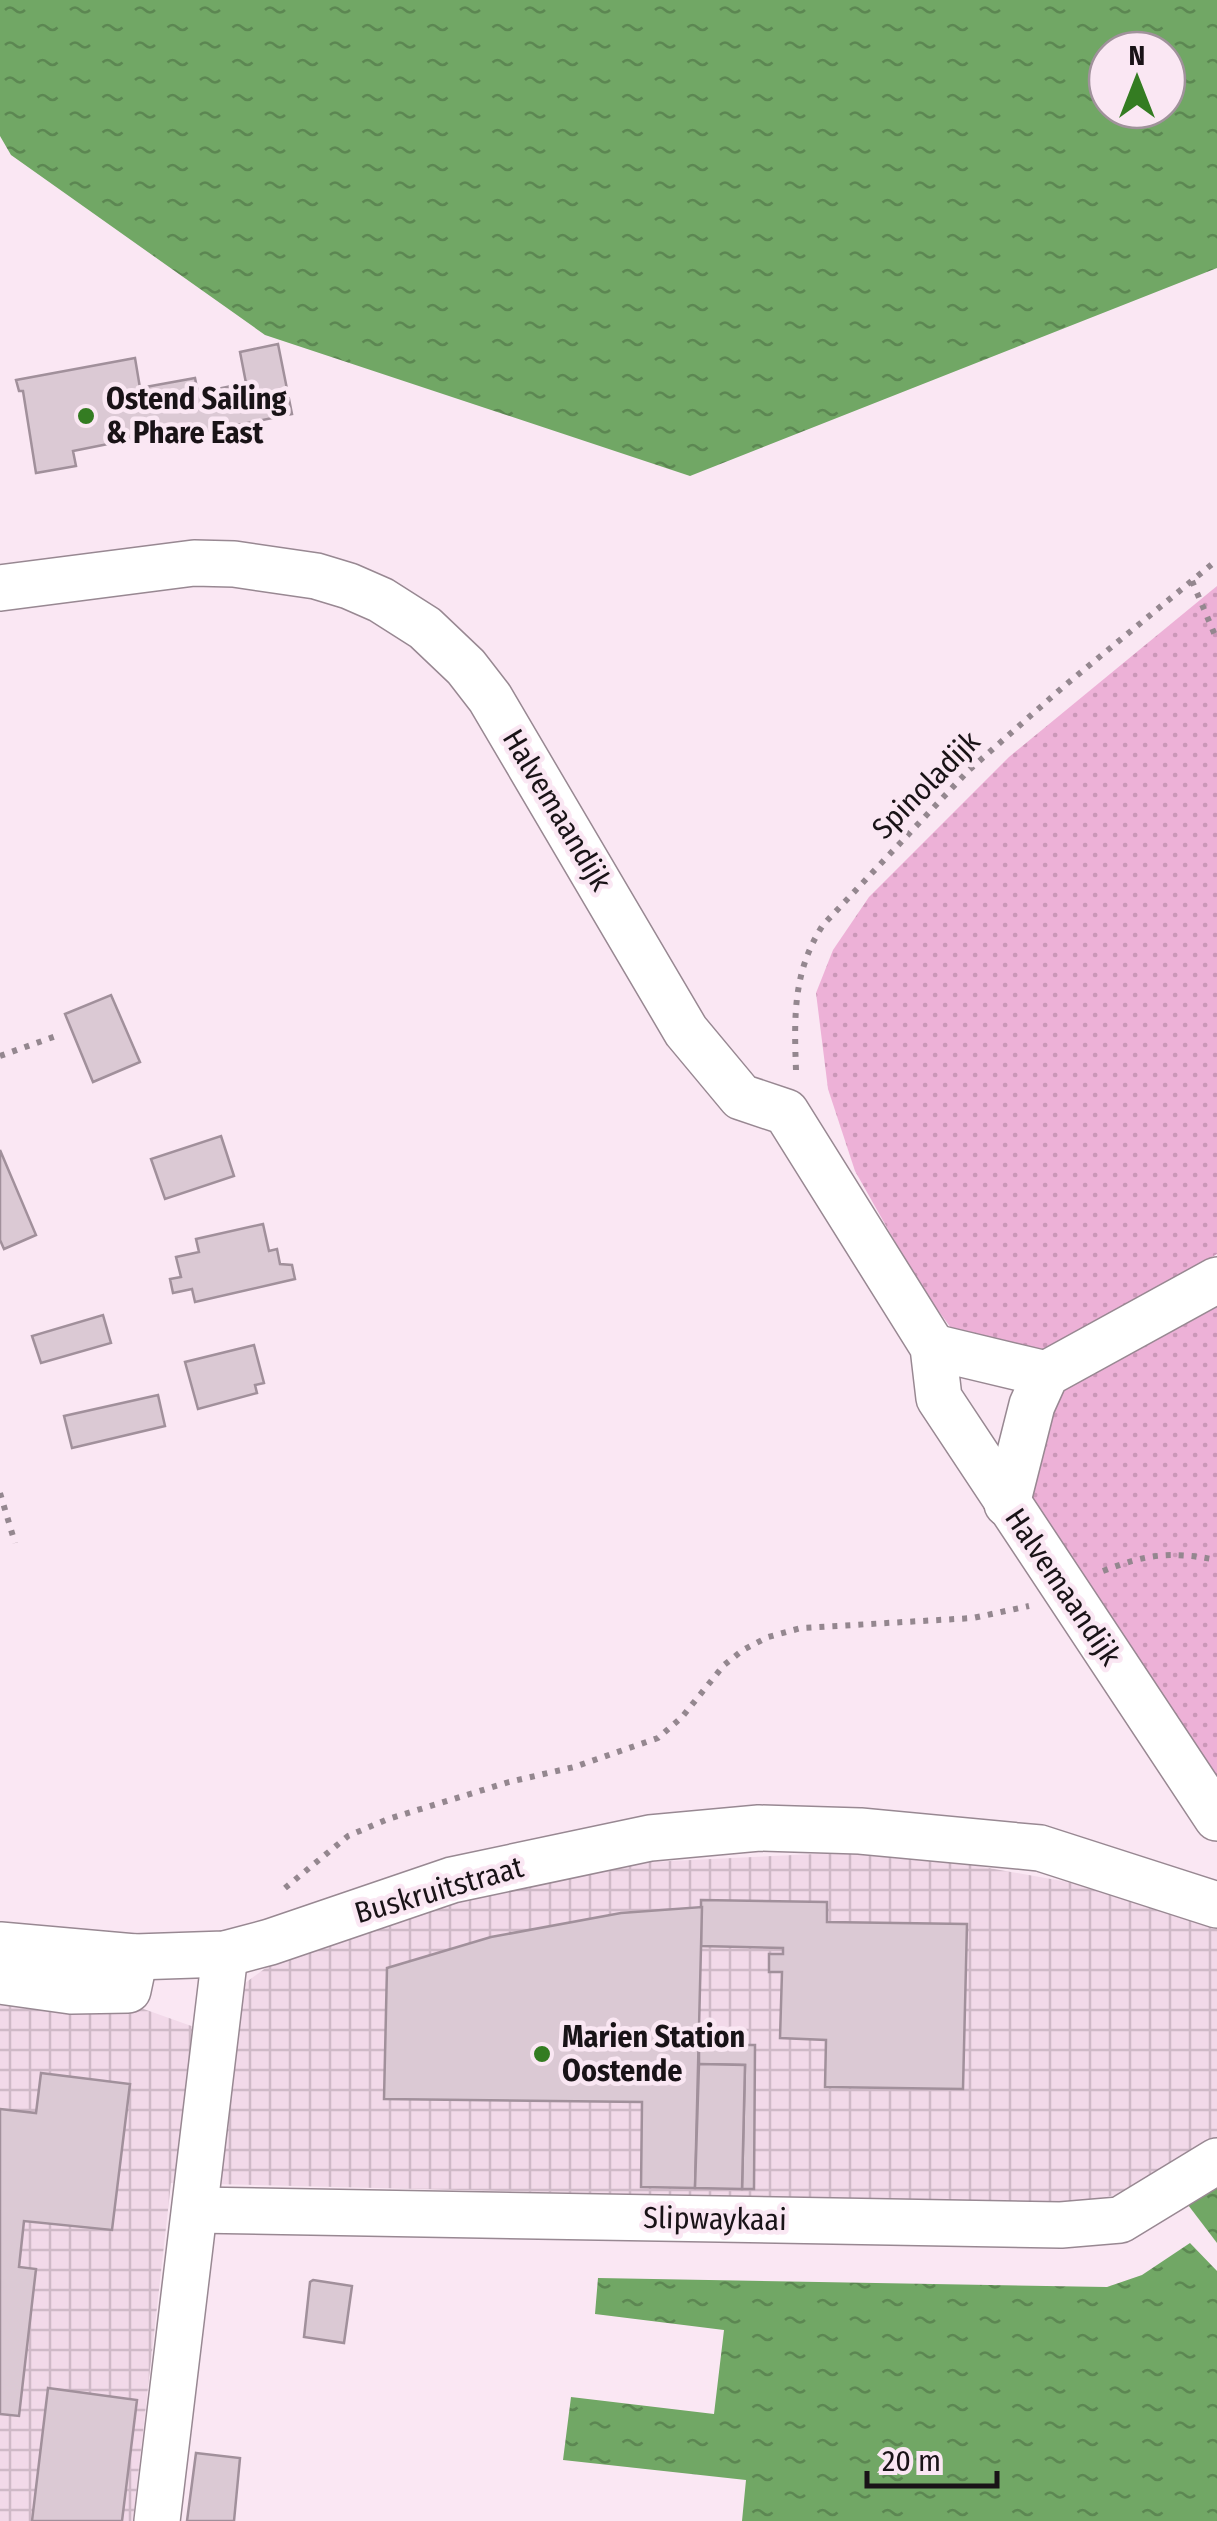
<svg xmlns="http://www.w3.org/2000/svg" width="1217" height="2521" font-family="'Fira Sans Condensed',sans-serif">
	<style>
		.industrial { fill: url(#industrial-grid) }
		.grass { fill: url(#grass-dots) }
		.water { fill: url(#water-ripples); fill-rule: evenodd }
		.building { fill: #dbc9d4; stroke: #a1909b; stroke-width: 2.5 }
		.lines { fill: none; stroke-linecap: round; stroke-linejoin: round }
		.minor-casing { stroke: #988892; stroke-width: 48 }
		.path { stroke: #94878f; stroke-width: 6; stroke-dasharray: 5 8; stroke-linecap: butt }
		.minor { stroke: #fff; stroke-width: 45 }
		.poi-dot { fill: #347c22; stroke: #fae7f3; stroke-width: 4 }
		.labels { text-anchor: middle; stroke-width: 9; stroke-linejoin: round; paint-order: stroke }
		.poi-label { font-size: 30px; font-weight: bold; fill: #191317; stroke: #fae7f3; text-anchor: start }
		.street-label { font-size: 30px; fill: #191317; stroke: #fae7f3 }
	</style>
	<defs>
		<pattern id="industrial-grid" width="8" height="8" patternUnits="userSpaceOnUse" patternTransform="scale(2.5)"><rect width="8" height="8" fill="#f2d9e9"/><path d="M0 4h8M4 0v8" fill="none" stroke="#cfb9c7"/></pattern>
		<pattern id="grass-dots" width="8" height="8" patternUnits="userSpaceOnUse" patternTransform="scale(2.5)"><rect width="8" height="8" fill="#edb1d7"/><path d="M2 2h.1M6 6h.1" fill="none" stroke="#cb97b8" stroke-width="1.8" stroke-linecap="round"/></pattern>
		<pattern id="water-ripples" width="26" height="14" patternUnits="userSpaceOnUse" patternTransform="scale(2.5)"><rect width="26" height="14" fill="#71a765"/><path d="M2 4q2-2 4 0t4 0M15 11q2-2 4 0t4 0" fill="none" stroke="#5c8752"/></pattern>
	</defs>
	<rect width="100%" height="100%" fill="#fae7f3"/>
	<polygon class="industrial" points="858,1852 972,1865 1079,1884 1217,1926 1217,2146 1165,2178 1116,2195 1062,2205 171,2183 133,2521 0,2521 0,1958 228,2039 241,1986 278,1959 458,1896 650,1862"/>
	<g class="grass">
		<polygon points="1217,586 1217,1254 1060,1347 999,1354 954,1332 920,1286 855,1171 828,1089 816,993 833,950 869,897 1009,757"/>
		<polygon points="1217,1307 1217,1794 1025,1501 1056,1395"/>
	</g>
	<g class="water">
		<path d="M0 0H1217V268L690 476 265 335 11 155 0 136ZM1167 50V110H1107V50Z"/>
		<polygon points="1217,2176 1217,2243 1182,2197"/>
		<polygon points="1190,2243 1217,2271 1217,2521 742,2521 746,2480 563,2460 571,2397 714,2414 724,2330 595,2314 598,2278 1107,2287 1142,2275"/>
	</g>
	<g class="building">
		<polygon points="278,344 292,414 149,443 148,436 73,451 76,466 36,473 23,391 19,391 16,380 135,358 140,388 195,378 198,393 246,383 240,352"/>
		<polygon points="111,995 140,1062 93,1082 65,1014"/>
		<polygon points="221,1136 234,1176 165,1199 151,1159"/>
		<polygon points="0,1150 36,1235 4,1249 0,1240"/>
		<polygon points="263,1224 269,1251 277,1249 280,1264 292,1265 295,1279 195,1302 192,1289 173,1293 170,1279 181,1277 176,1257 199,1252 196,1239"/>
		<polygon points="103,1315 111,1343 41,1363 32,1336"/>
		<polygon points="254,1345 264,1383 255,1385 257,1393 198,1409 185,1362"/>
		<polygon points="158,1395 165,1426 72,1448 64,1416"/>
		<polygon points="701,1900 827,1902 827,1922 967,1924 963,2089 825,2087 826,2040 780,2038 782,1972 769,1972 769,1954 783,1954 783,1948 701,1946"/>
		<polygon points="702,1907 695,2188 641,2187 642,2102 384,2099 387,1968 491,1937 621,1913"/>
		<polygon points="699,2045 755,2045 754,2189 742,2189 745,2065 699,2064"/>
		<polygon points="699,2064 745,2065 742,2189 695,2188"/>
		<polygon points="41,2073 130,2084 112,2230 24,2221 19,2267 36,2269 19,2416 0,2414 0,2109 36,2113"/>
		<polygon points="313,2280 352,2286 344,2343 304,2337 310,2282"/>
		<polygon points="48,2388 137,2400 122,2521 32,2521"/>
		<polygon points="196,2453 240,2458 234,2521 187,2521"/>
	</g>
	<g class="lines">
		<g class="minor-casing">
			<g id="minor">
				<polyline points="0,588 194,563 234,564 316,576 349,586 381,600 425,628 466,667 490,698 686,1031 741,1097 786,1112 933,1347 939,1398 1217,1818"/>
				<polyline points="933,1347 1046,1374"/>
				<polyline points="1007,1504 1032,1405 1046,1374 1217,1280"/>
				<polyline points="0,1945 135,1957 225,1954 270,1942 452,1880 650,1838 759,1828 860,1831 1040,1848 1217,1905"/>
				<polyline points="0,1981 71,1991 128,1990 135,1957"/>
				<polyline points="195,2210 1061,2225 1120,2220 1217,2161"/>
				<polyline points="157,2521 225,1954"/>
			</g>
		</g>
		<g class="path">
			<polyline points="1192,581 1217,640"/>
			<polyline points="0,1056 56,1036"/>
			<path d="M796 1070C794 1016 793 971 823 925L968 771 1063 687 1217 560"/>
			<polyline points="0,1493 15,1543"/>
			<path d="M1103 1571C1147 1554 1170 1551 1217 1560"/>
			<polyline points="285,1888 348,1836 388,1819 509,1782 574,1767 658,1738 682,1717 724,1665 743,1650 768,1637 801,1628 973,1618 1029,1606"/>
		</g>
		<use href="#minor" class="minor"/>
	</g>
	<g class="poi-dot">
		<circle cx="86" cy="416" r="10"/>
		<circle cx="542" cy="2054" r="10"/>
	</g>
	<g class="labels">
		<g class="poi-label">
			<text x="106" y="409">Ostend Sailing<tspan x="106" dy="34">&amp; Phare East</tspan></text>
			<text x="562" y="2047">Marien Station<tspan x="562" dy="34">Oostende</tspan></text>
		</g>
		<g class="street-label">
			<text transform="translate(926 785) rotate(-45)" y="10">Spinoladijk</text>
			<text transform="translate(557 810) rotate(59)" y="10">Halvemaandijk</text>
			<text transform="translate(1063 1587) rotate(56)" y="10">Halvemaandijk</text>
			<text transform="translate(439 1890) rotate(-16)" y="10">Buskruitstraat</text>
			<text transform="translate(715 2219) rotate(1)" y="10">Slipwaykaai</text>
		</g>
	</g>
	<g transform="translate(1137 80)"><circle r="48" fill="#fae7f3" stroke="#a0929b" stroke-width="2.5"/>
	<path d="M0-8L18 38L0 25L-18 38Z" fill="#347c22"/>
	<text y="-15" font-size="28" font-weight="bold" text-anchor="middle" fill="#191317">N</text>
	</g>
	<path d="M867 2471v15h130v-15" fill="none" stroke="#191317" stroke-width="5"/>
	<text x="882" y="2471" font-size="30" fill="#191317" stroke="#fae7f3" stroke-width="8" paint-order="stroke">20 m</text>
</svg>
